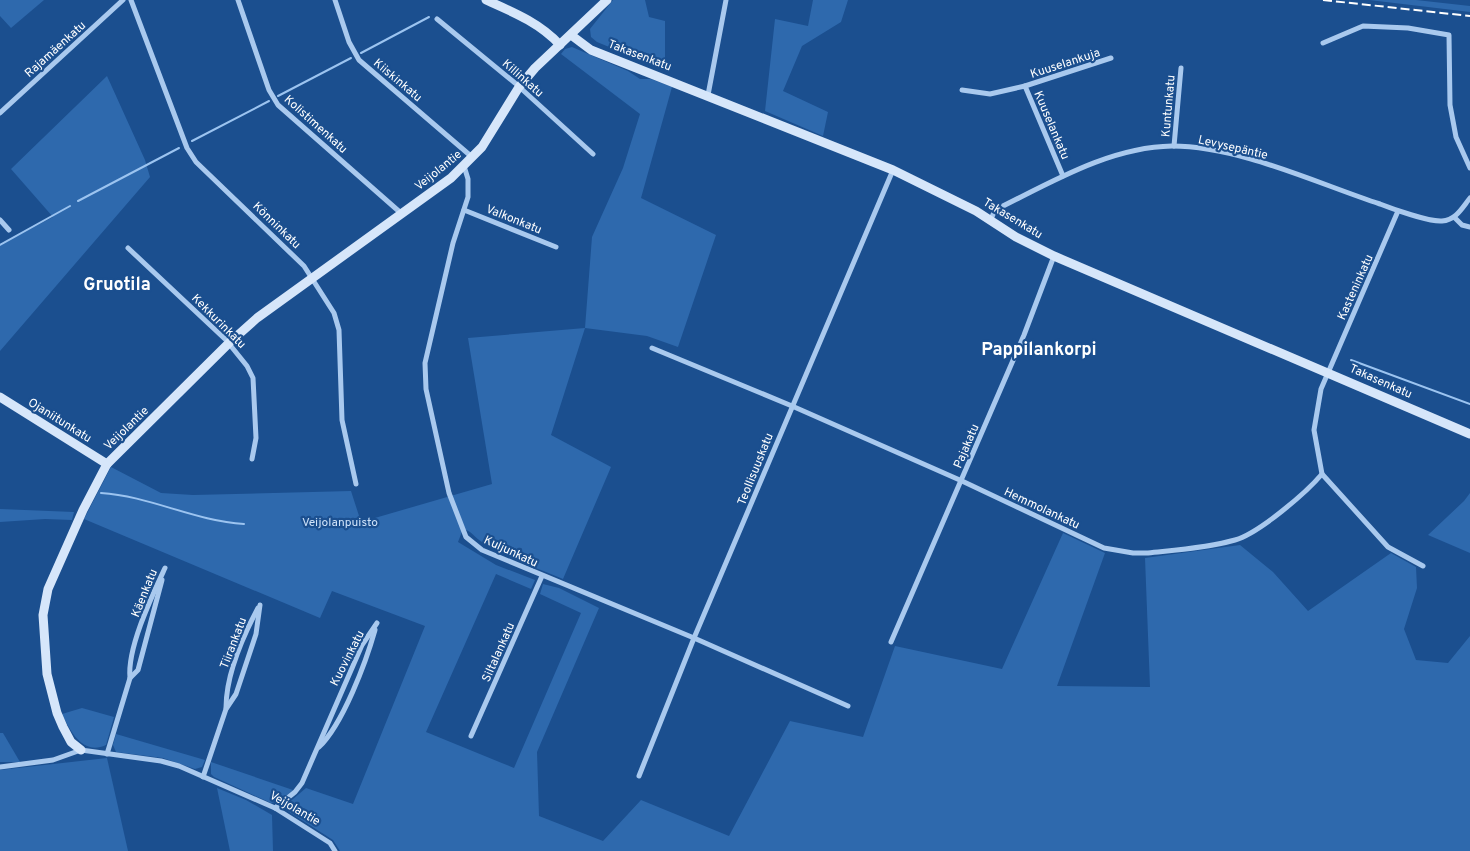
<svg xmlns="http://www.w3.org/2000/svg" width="1470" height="851" font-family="Overpass,sans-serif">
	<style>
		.green { fill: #2e69ad }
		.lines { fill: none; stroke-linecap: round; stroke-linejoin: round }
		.stream { stroke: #9cc4f0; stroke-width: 2 }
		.street { stroke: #a9c9ee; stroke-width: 5 }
		.secondary { stroke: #d6e6fa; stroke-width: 9 }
		.rail { stroke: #fff; stroke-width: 2; stroke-dasharray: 9 4; stroke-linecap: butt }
		.labels { text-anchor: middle; stroke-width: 4.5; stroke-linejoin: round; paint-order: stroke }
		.street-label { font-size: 12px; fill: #fff; stroke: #1b4f8f }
		.park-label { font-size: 12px; fill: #cfe3fa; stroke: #1b4f8f }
		.district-label { font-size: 18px; font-weight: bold; fill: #fff; stroke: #1b4f8f }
	</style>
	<rect width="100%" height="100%" fill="#1b4f8f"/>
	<g class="green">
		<polygon points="0,0 44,0 11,28 0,16"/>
		<polygon points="613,0 645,0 649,17 665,21 665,70 597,42 591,37 590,29"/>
		<polygon points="813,0 848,0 841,22 802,46 783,91 828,112 823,136 765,111 775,19 808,26"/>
		<polygon points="1369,0 1416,0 1470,6 1470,12"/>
		<path d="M572 47 628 71 640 79H651L672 87 641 198 716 235 678 347 647 336 585 328 551 435 611 467 563 579C535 568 507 557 482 542 475 538 471 530 463 529L458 542 496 565 535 580 531 589 496 574 426 732 514 768 581 613 540 594 543 584 559 588 599 608 537 752 539 816 603 841 641 800 729 836 790 721 863 737 895 646 1002 669 1063 533 1105 553 1057 686 1150 687 1145 558 1240 545 1273 572 1308 611 1391 553 1416 567 1417 588 1404 629 1416 660 1448 663 1470 636V851H340L333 840 286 810V805L306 788 353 804 425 626 332 591 320 618 84 519 111 467 161 493 193 495 351 491 361 522 492 484 468 338 585 328 592 237 623 168 640 114 561 54 565 49Z"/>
		<polygon points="107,76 145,160 150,177 0,351 0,245 53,217 11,169"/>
		<polygon points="1470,493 1470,553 1428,535 1464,501"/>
		<polygon points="0,509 74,512 72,520 45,519 0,522"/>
		<path d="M82 708 114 717 106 745C83 756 70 731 62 714Z"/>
		<polygon points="0,733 3,733 20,762 0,762"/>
		<polygon points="116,734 205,760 202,767 195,769 163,758 116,752 113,745"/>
		<polygon points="107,758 128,851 0,851 0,770"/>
		<polygon points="211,762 293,790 280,801 271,803 214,777 211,774"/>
		<polygon points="217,788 246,800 272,815 273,851 230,851"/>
	</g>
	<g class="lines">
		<g class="stream">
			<polyline points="361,53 429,17"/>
			<polyline points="278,96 351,58"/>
			<polyline points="192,141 269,101"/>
			<polyline points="78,201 179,148"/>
			<polyline points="0,245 70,206"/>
			<polyline points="1351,360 1470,404"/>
			<path d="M101 493C150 496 194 521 244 524"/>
		</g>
		<g class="street">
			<polyline points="131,0 187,148 196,162 304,266 334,313 339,330 342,420 356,484"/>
			<polyline points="238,0 269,90 278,105 402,214"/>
			<polyline points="335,0 349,42 359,60 472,157"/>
			<polyline points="437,19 515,83 593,154"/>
			<polyline points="1323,43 1363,26 1408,28 1449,35 1450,105 1456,137 1470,168"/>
			<polyline points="1025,86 1111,58"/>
			<polyline points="962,90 990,94 1025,86 1063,176"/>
			<polyline points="708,95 726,0"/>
			<polyline points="0,113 123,0"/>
			<polyline points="1174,146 1181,68"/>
			<polyline points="464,166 468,179 468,197 453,243 425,363 426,389 449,493 466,537 482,550 694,638 848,706"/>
			<polyline points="464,210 556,247"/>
			<polyline points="1455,218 1462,225 1470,227"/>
			<path d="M991 219 995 210C1050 183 1109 147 1172 146 1239 146 1316 183 1380 204 1393 209 1429 222 1442 221 1456 220 1462 208 1470 198"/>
			<polyline points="0,220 9,230"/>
			<polyline points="128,248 226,340 247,366 253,378 256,438 252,459"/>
			<path d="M652 348 792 406 962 481 1104 548 1133 553H1148C1176 550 1207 548 1235 540 1259 533 1306 493 1322 474L1314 430 1321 389 1398 211"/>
			<polyline points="1322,474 1388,547 1423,566"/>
			<polyline points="891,642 1024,335 1054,256"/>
			<polyline points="130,678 138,670 162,580"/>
			<path d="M226 708C226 674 242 638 258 608"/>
			<polyline points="471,736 542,576"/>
			<path d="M319 747C343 724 366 662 375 630"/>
			<path d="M107 754 130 678C127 648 152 596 165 568"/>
			<polyline points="0,767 53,760 81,750 161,761 179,766 275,808 330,843 335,851"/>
			<polyline points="639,776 694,638 893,170"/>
			<polyline points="203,777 226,709 236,694 256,634 260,605"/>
			<polyline points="275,808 295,792 302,783 362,645 377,623"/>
		</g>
		<g class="secondary">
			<path d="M486 0C513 12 540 23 560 45"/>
			<polyline points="571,35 591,50 893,170 976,211 1016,237 1054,256 1470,434"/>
			<polyline points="0,397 107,464"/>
			<polyline points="81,750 71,742 63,727 57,713 47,674 43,615 48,589 83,510 107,464 229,343 257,318 451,178 482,147 519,87 535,68 607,0"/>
		</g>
		<polyline class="rail" points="1323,0 1470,16"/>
	</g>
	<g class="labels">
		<g class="street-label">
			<text transform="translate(55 49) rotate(-42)" y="4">Rajamäenkatu</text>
			<text transform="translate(640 55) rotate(21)" y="4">Takasenkatu</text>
			<text transform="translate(1065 63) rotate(-18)" y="4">Kuuselankuja</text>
			<text transform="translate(523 78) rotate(41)" y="4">Killinkatu</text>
			<text transform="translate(398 80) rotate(40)" y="4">Kiiskinkatu</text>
			<text transform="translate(1168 106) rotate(-85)" y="4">Kuntunkatu</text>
			<text transform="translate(316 124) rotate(42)" y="4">Kolistimenkatu</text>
			<text transform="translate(1052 125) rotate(67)" y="4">Kuuselankatu</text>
			<text transform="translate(1233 147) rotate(13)" y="4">Levysepäntie</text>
			<text transform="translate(438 170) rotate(-39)" y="4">Veijolantie</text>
			<text transform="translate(1013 218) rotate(31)" y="4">Takasenkatu</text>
			<text transform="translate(514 219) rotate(22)" y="4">Valkonkatu</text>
			<text transform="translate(277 225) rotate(44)" y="4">Könninkatu</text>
			<text transform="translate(1355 287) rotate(-66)" y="4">Kasteninkatu</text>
			<text transform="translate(219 321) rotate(45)" y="4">Kekkurinkatu</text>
			<text transform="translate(1381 381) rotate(24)" y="4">Takasenkatu</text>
			<text transform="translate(60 420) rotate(32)" y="4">Ojaniitunkatu</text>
			<text transform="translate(126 428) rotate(-44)" y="4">Veijolantie</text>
			<text transform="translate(966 446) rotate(-67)" y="4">Pajakatu</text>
			<text transform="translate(755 469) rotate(-68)" y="4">Teollisuuskatu</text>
			<text transform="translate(1042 508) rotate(25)" y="4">Hemmolankatu</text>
			<text transform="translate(511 551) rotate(25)" y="4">Kuljunkatu</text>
			<text transform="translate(144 593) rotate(-68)" y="4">Käenkatu</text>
			<text transform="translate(233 643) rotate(-69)" y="4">Tiirankatu</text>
			<text transform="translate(498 652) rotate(-66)" y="4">Siltalankatu</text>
			<text transform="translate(347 658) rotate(-63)" y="4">Kuovinkatu</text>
			<text transform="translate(295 808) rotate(30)" y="4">Veijolantie</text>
		</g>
		<g class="park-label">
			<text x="340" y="526">Veijolanpuisto</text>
		</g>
		<g class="district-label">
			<text x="117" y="290">Gruotila</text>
			<text x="1039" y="355">Pappilankorpi</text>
		</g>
	</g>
</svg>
